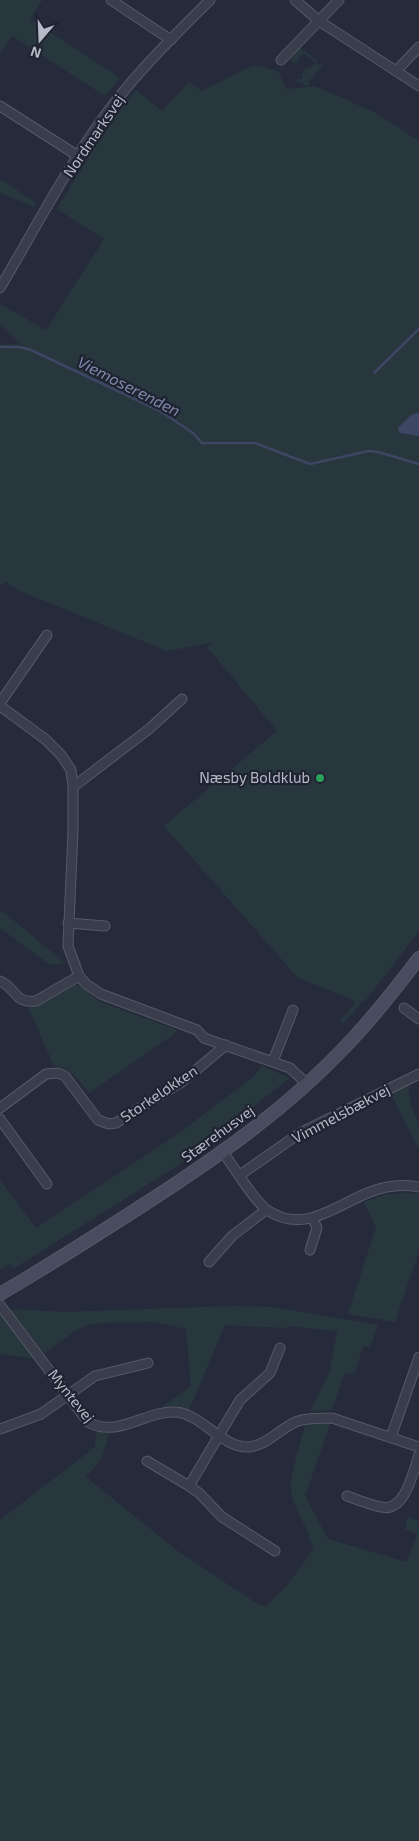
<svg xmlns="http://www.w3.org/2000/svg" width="419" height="1841" font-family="'Exo 2',sans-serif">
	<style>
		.green { fill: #28373d }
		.water { fill: #3d4663 }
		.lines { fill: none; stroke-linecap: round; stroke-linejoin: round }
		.stream { stroke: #3d4663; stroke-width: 2.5 }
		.street-casing { stroke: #555967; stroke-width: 11 }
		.secondary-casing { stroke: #555967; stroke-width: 14 }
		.street { stroke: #3a3e4c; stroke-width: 9 }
		.secondary { stroke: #484c5f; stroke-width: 12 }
		.leisure-dot { fill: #2e9e5b; stroke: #1f2331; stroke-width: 2 }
		.labels { text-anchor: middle; stroke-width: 4.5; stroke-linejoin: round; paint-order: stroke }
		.street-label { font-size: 15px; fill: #b6b9c7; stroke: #1f2331 }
		.poi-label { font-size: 15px; fill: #b6b9c7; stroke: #1f2331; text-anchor: end }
		.water-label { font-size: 16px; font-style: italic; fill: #808aac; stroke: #1f2331 }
	</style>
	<rect width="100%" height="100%" fill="#262b3c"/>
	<g class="green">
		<polygon points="0,0 42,0 30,19 120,78 105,96 12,36 0,54"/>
		<polygon points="299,47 317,60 316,63 320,65 322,63 324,64 308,82 309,85 306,86 299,81 296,83 297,78 301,80 303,76 301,75 307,67 310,69 315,62 303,53 295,64 291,61 291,56"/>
		<path d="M253 65 278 71 286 89 315 86 374 112 419 141V412L411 415 399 433 419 436V931L365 1001H363L344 1023 340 1020 355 1004 353 1000 298 978 164 826 277 731 207 647 212 643 167 651 22 592 6 582 0 586V345L21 344 0 323V304L46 330 104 239 57 209C82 168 106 127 136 90L162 111 189 82 202 91Z"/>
		<polygon points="0,179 36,203 34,207 0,193"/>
		<polygon points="0,910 7,915 65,963 50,965 0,928"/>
		<path d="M72 984C84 986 91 996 101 1002L177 1030 174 1034 89 1093C78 1080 72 1067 54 1066L29 1009 30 1007 37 1006Z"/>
		<polygon points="262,1066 290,1078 177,1166 13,1269 10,1263 0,1270 0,1180 36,1228 182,1131 254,1076"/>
		<polygon points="408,1083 411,1106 419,1124 419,1149 390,1092"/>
		<polygon points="405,1193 419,1194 419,1251 395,1322 348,1314 376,1227 364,1202 383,1195"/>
		<polygon points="232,1306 272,1307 378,1325 370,1347 363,1346 355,1373 344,1374 332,1410 310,1411 330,1371 337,1331 289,1326 285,1328 225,1325 189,1410 178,1406 162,1407 191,1386 186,1329 154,1322 102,1323 87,1325 75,1331 44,1354 9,1309 64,1312"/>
		<polygon points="0,1313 36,1359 3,1354 0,1356"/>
		<path d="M317 1422 330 1424 305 1496 328 1539 407 1562 417 1534 405 1529 408 1517 419 1521V1841H0V1520L95 1447 96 1432 109 1433 102 1458 86 1477 179 1552 259 1605 266 1606 286 1587 313 1550C310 1530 299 1518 293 1500 286 1483 301 1443 305 1425Z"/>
	</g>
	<polygon class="water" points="419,412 419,436 399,433 398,428 411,415"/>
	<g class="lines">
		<g class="stream">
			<polyline points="0,347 19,347 31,350 160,411 193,433 202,443 255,443 310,464 369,451 378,452 419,464"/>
			<polyline points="374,373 419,329"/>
		</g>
		<g class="street-casing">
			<g id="street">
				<polyline points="111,0 171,40"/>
				<polyline points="295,0 319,21 419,86"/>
				<polyline points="281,60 339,0"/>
				<polyline points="396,71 419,47"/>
				<polyline points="0,106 78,156"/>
				<path d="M0 288C38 224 72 156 119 97 146 63 179 31 210 0"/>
				<polyline points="0,703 47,635"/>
				<polyline points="0,706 45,739 61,755 71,770 73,787 73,831 68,946 79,976 86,984 101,994 197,1030 204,1038 290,1068 307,1084"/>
				<polyline points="73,787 149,729 182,699"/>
				<polyline points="68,923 105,926"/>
				<path d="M0 981C17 988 14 1004 36 1001L79 976"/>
				<polyline points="404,1008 419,1019"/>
				<polyline points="273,1061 293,1010"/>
				<polyline points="0,1108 46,1074 58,1073 65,1076 98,1120 109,1124 116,1123 183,1081 226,1045"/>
				<polyline points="0,1119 47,1184"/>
				<path d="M223 1152C233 1166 255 1202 267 1210 304 1235 336 1205 370 1192 385 1186 403 1184 419 1187"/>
				<polyline points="240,1175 300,1133 419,1074"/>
				<polyline points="310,1250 317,1228 313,1219"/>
				<polyline points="209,1262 232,1236 266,1210"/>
				<path d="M0 1305 88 1422C117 1439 146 1410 176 1412 201 1414 222 1447 247 1447 266 1447 281 1427 298 1421 308 1418 321 1418 332 1418L419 1447"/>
				<polyline points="0,1429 41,1414 95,1376 148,1363"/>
				<polyline points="391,1437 419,1357"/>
				<polyline points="147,1461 189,1486 199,1493 222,1517 275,1551"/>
				<polyline points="189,1486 240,1400 270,1373 280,1348"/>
				<path d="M347 1496C358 1500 370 1505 381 1507 405 1513 413 1472 419 1455"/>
			</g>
		</g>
		<g class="secondary-casing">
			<path id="secondary" d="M0 1294C52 1264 101 1232 151 1200 220 1155 287 1108 344 1048 371 1020 395 990 419 958"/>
		</g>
		<use href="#street" class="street"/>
		<use href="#secondary" class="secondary"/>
	</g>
	<circle class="leisure-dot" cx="320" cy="778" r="5"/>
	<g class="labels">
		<g class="street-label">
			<text transform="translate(94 136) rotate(-56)" y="5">Nordmarksvej</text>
			<text transform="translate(159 1094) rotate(-34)" y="5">Storkeløkken</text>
			<text transform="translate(341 1114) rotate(-28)" y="5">Vimmelsbækvej</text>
			<text transform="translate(218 1134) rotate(-36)" y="5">Stærehusvej</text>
			<text transform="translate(71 1396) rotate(51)" y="5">Myntevej</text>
		</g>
		<g class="poi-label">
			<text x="310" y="783">Næsby Boldklub</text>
		</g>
		<g class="water-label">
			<text transform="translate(129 386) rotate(27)" y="6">Viemoserenden</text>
		</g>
	</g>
	<g transform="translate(40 40) rotate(199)" stroke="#1f2331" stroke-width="4" paint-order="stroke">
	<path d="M0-4L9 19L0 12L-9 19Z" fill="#b6b9c7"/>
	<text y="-8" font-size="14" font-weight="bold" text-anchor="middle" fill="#b6b9c7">N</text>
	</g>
</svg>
